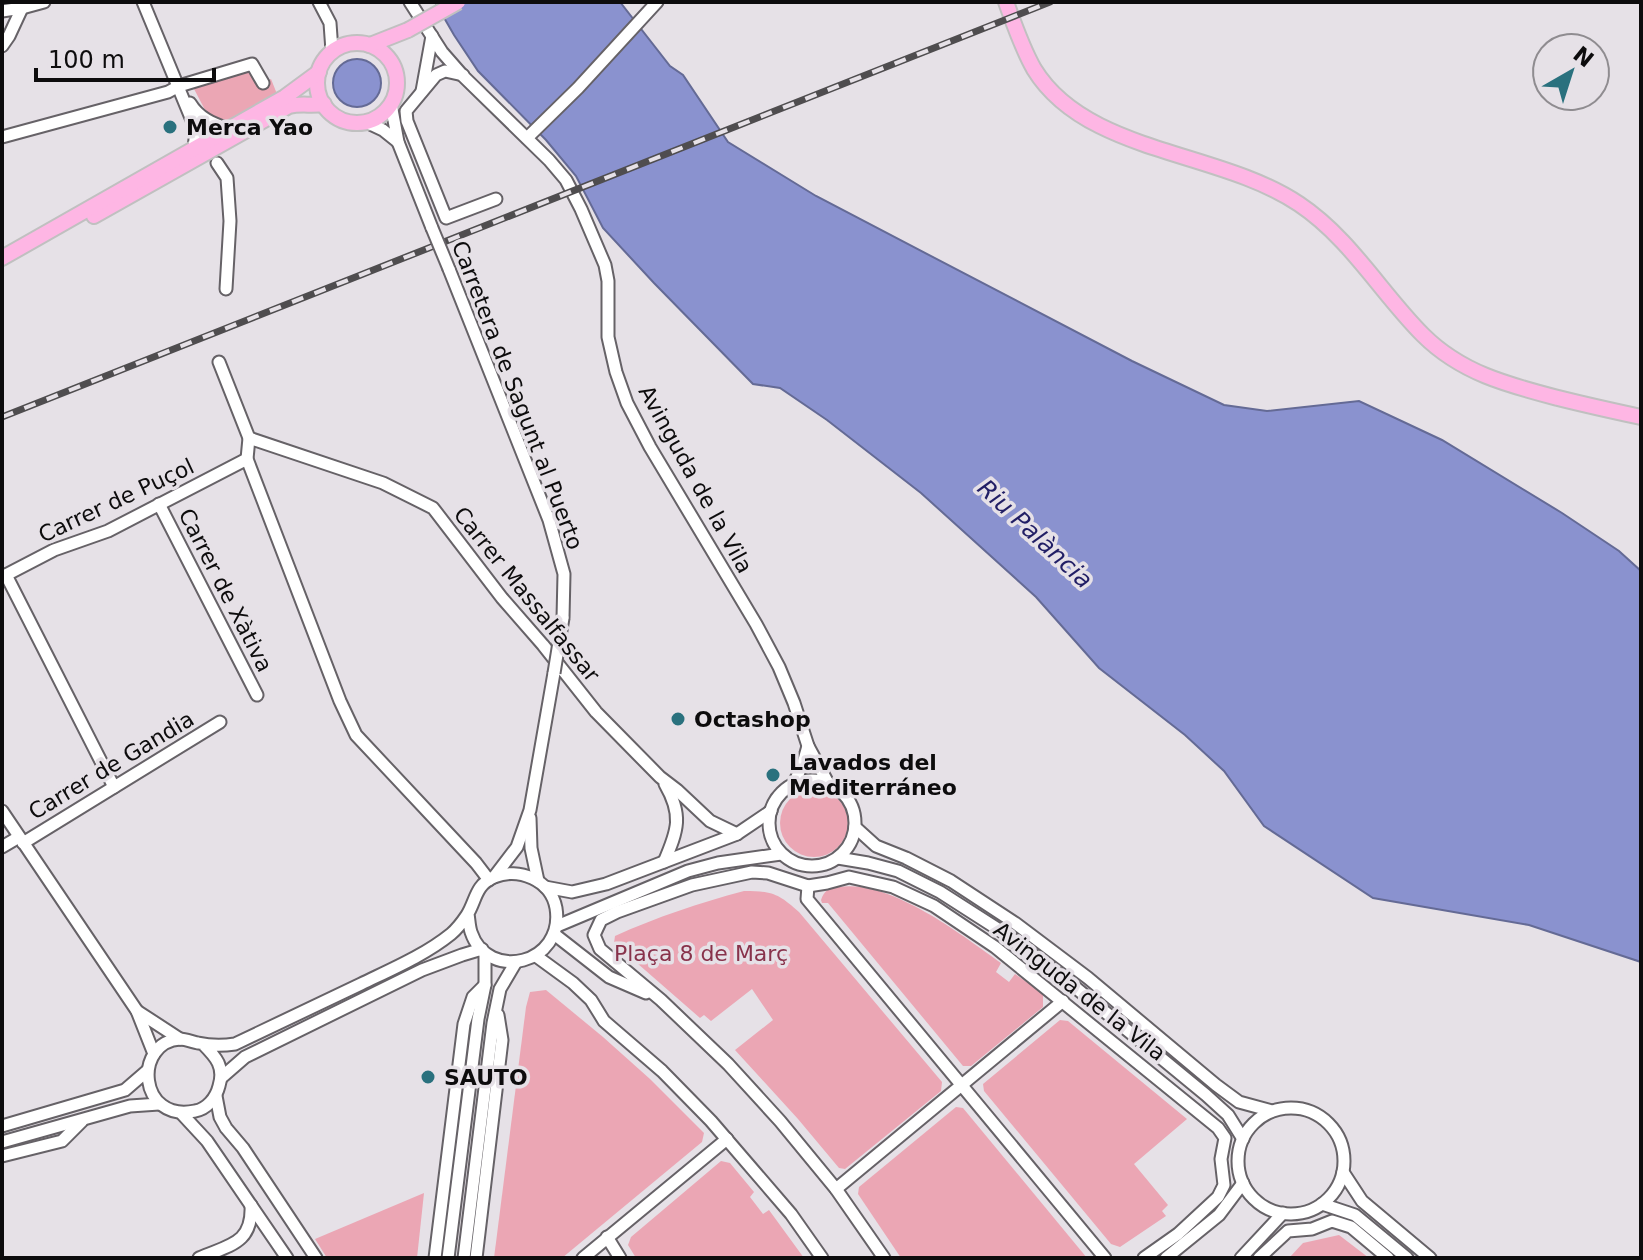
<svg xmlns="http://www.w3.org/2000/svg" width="1643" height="1260" font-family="'DejaVu Sans',sans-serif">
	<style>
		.green { fill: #eba6b4 }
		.water { fill: #8a92cf; stroke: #646a95; stroke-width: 2 }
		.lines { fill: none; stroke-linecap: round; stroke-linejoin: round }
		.minor-casing { stroke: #666267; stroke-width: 15 }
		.major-casing { stroke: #c0c0c0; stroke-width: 18 }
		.minor { stroke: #fff; stroke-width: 11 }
		.major { stroke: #feb6e4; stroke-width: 14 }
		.rail-casing { stroke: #4f4d4f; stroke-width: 7 }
		.rail { stroke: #e6e1e7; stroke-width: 4; stroke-dasharray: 12; stroke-linecap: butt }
		.minor-bridge-casing { stroke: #666267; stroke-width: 15; stroke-linecap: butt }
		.major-bridge-casing { stroke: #c0c0c0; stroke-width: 18; stroke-linecap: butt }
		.minor-bridge { stroke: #fff; stroke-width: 11 }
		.major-bridge { stroke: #feb6e4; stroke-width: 14 }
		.poi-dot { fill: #2a717e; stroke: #e6e1e7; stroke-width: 3 }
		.labels { text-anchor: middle; stroke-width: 7; stroke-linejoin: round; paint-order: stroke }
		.poi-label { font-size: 22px; font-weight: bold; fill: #0d0c0d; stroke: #e6e1e7; text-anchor: start }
		.street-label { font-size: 22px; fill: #0d0c0d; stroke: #e6e1e7 }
		.park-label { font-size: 22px; fill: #88324b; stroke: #e6e1e7 }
		.water-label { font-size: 24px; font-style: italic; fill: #211e65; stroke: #e6e1e7 }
	</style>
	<rect width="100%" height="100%" fill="#e6e1e7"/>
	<g class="green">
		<polygon points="250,69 263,83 271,79 277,94 230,122 215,121 204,108 193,87"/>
		<circle cx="814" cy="823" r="34"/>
		<path d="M838 883 839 887C890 879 962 935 1001 963L996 972 1009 982 1015 974 1043 993V1007L971 1066H963L828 903H822L821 900C824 891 830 887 838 883Z"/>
		<path d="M744 891C772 891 778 893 799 912L942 1082 941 1091 845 1169 839 1168 798 1119 735 1050 773 1020 752 989 711 1021 704 1015 700 1018 614 943 615 936C657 917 699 903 744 891Z"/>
		<polygon points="546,990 603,1037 650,1079 704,1133 702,1142 562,1258 494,1258 526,1007 530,992"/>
		<polygon points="1060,1020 1068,1021 1187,1119 1134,1164 1168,1205 1162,1211 1166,1216 1120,1247 1111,1244 984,1091 983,1084"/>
		<polygon points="956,1107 963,1108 1087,1258 901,1258 858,1194 859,1187"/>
		<polygon points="721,1161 730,1163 754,1192 750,1197 763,1214 769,1210 804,1258 636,1258 628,1245 631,1237"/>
		<polygon points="424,1193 417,1258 327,1258 315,1239"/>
		<polygon points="1339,1235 1369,1258 1289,1258 1303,1243"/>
	</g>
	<g class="water">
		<polygon points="435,2 620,2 670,66 683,75 728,142 816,196 1132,361 1224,405 1267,411 1359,401 1442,440 1562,513 1619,551 1641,571 1641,962 1529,925 1373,898 1264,826 1224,771 1185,735 1099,668 1036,597 921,493 827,420 780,388 753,384 654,283 603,228 576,176 546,140 478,71 454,35"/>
		<circle cx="357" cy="83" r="24"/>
	</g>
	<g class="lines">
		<g class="minor-casing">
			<g id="minor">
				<polyline points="143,2 196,130 194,148"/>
				<polyline points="319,2 330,23 332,51"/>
				<polyline points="410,2 442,52 463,76 549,160 566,180 581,209 605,265 608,281 608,337 616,372 627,403 650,447 756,624 779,667 794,703 808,746 828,783"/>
				<polyline points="2,11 22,8 44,2"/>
				<polyline points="2,46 9,36 22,8"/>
				<polyline points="463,75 445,71 436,75 406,111 407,121 446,218 496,199"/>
				<polyline points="422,91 432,36"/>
				<path d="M190 103C199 118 212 123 228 129"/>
				<polyline points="391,104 398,142 432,228"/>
				<polyline points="366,122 383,130 398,142"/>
				<polyline points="2,137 168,92 179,86 252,64 263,83"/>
				<polyline points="527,138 578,88 657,2"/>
				<polyline points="217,163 227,178 230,221 226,289"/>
				<polyline points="449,269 549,520 564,574 563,618"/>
				<polyline points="219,362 249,438 247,459 340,701 356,735 476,863 489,880"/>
				<polyline points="249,438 383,483 433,508 502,598 543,645 596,712 660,777 677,790 710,821 737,834"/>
				<polyline points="159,504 257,695"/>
				<polyline points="6,575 114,787"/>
				<polyline points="2,577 54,550 108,531 247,459"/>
				<circle cx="812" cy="823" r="43"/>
				<polyline points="794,784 804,760 808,746"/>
				<polyline points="2,811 137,1011 154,1054"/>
				<polyline points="530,818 531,848 538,881"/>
				<polyline points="855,827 876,846 906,858 951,881 1015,923 1088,978 1216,1085 1239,1102 1272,1111"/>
				<polyline points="23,843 220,722"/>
				<polyline points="2,847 19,837"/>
				<polyline points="838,858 868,863 898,871 940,892 1004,933 1076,988 1206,1095 1228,1115 1243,1139"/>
				<path d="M664 862C678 830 683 815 665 784"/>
				<polyline points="494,877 517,847 530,810 554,673"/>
				<polyline points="808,886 807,899 1105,1258"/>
				<polyline points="545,887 572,892 606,884 737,834 771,811"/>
				<polyline points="557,926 688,871 718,863 781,854"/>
				<polyline points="554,934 609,977 646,993"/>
				<polyline points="536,956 573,983 591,1000 604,1021 662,1071 711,1121 791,1214 822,1258"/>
				<polyline points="137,1011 180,1039"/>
				<path d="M203 1044C216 1057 225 1067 219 1086 216 1098 207 1109 195 1111 138 1123 133 1042 180 1039 185 1039 193 1042 198 1043 211 1046 222 1046 235 1044 277 1024 319 1004 361 984 392 969 425 955 451 934 457 929 463 921 467 915 476 901 475 885 494 877 519 867 551 880 556 908 565 964 488 983 471 932 469 926 469 919 468 914"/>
				<polyline points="222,1077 245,1057 422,970 462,955 482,949"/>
				<polyline points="216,1096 220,1117 226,1128 243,1148 316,1258"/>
				<circle cx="1291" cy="1161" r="53"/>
				<polyline points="182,1114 207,1141 287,1258"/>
				<polyline points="2,1126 125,1090 147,1071"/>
				<polyline points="2,1142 130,1106 159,1104"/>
				<polyline points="2,1156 62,1141 82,1121"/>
				<polyline points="1343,1172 1362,1201 1430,1258"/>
				<polyline points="836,1189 1063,1001"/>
				<polyline points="1322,1204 1355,1215 1407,1258"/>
				<polyline points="607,1237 620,1258"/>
				<path d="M199 1258C229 1245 253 1244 251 1205"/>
				<polyline points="435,1258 464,1024 473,997 485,985"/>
				<polyline points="448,1258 478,1019 485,985 485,953"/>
				<polyline points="464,1258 493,1023 500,989 516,962"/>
				<polyline points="476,1258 502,1040 498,1015"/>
				<polyline points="583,1258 727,1139"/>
				<polyline points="884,1258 836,1189 780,1121 728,1064 661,1000 600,949 594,935 601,920 617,912 692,885 752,872 768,873 808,886 827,883 849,877 893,887 934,906 995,947 1218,1128 1225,1138 1221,1159 1224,1185 1218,1197 1178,1234 1144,1258"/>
				<polyline points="1166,1258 1219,1215 1243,1183"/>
				<polyline points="1241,1258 1283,1213"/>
				<polyline points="1259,1258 1288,1231 1312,1229 1332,1221 1351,1227 1388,1258"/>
			</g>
		</g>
		<g class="major-casing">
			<g id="major">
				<path d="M1006 2C1014 24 1022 48 1034 69 1086 154 1219 150 1299 204 1350 238 1381 293 1423 335 1461 373 1508 385 1558 398 1586 405 1613 411 1641 417"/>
				<circle cx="357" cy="83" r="40"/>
				<polyline points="370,45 408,30"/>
				<path d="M94 216 289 106C301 103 311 106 324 104"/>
				<polyline points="2,258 285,97 319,72"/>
			</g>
		</g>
		<use href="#minor" class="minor"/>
		<use href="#major" class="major"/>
		<g class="rail-casing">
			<polyline id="rail" points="2,417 1050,2"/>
		</g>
		<use href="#rail" class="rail"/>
		<g class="minor-bridge-casing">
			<g id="minor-bridge">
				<polyline points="432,228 449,269"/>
				<polyline points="554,673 563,618"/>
			</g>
		</g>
		<g class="major-bridge-casing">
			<polyline id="major-bridge" points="408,30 458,2"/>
		</g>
		<use href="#minor-bridge" class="minor-bridge"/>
		<use href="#major-bridge" class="major-bridge"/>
	</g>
	<g class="poi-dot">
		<circle cx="170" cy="127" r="8"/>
		<circle cx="678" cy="719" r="8"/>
		<circle cx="773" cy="775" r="8"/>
		<circle cx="428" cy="1077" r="8"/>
	</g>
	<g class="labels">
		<g class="poi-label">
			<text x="186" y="135">Merca Yao</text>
			<text x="694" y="727">Octashop</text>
			<text x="789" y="770">Lavados del<tspan x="789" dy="25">Mediterráneo</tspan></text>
			<text x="444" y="1085">SAUTO</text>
		</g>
		<g class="street-label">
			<text transform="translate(518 395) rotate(69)" y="8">Carretera de Sagunt al Puerto</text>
			<text transform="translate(696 479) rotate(61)" y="8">Avinguda de la Vila</text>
			<text transform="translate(116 500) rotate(-25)" y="8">Carrer de Puçol</text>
			<text transform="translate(226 590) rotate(63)" y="8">Carrer de Xàtiva</text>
			<text transform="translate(527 594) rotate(51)" y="8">Carrer Massalfassar</text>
			<text transform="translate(111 765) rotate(-31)" y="8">Carrer de Gandia</text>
			<text transform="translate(1080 991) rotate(38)" y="8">Avinguda de la Vila</text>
		</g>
		<g class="park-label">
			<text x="701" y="961">Plaça 8 de Març</text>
		</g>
		<g class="water-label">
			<text transform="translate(1035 534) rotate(43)" y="8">Riu Palància</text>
		</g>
	</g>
	<rect width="1643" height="1260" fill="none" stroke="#0d0c0d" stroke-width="8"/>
	<g transform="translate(1571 72) rotate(39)"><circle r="38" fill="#e6e1e7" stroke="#8f8c90" stroke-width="2"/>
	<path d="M0-6L14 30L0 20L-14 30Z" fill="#2a717e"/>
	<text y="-12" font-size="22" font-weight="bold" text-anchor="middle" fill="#0d0c0d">N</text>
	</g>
	<path d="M36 68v12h178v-12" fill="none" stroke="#0d0c0d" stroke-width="4"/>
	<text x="48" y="68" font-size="24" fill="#0d0c0d" stroke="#e6e1e7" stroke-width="6" paint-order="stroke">100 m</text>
</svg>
